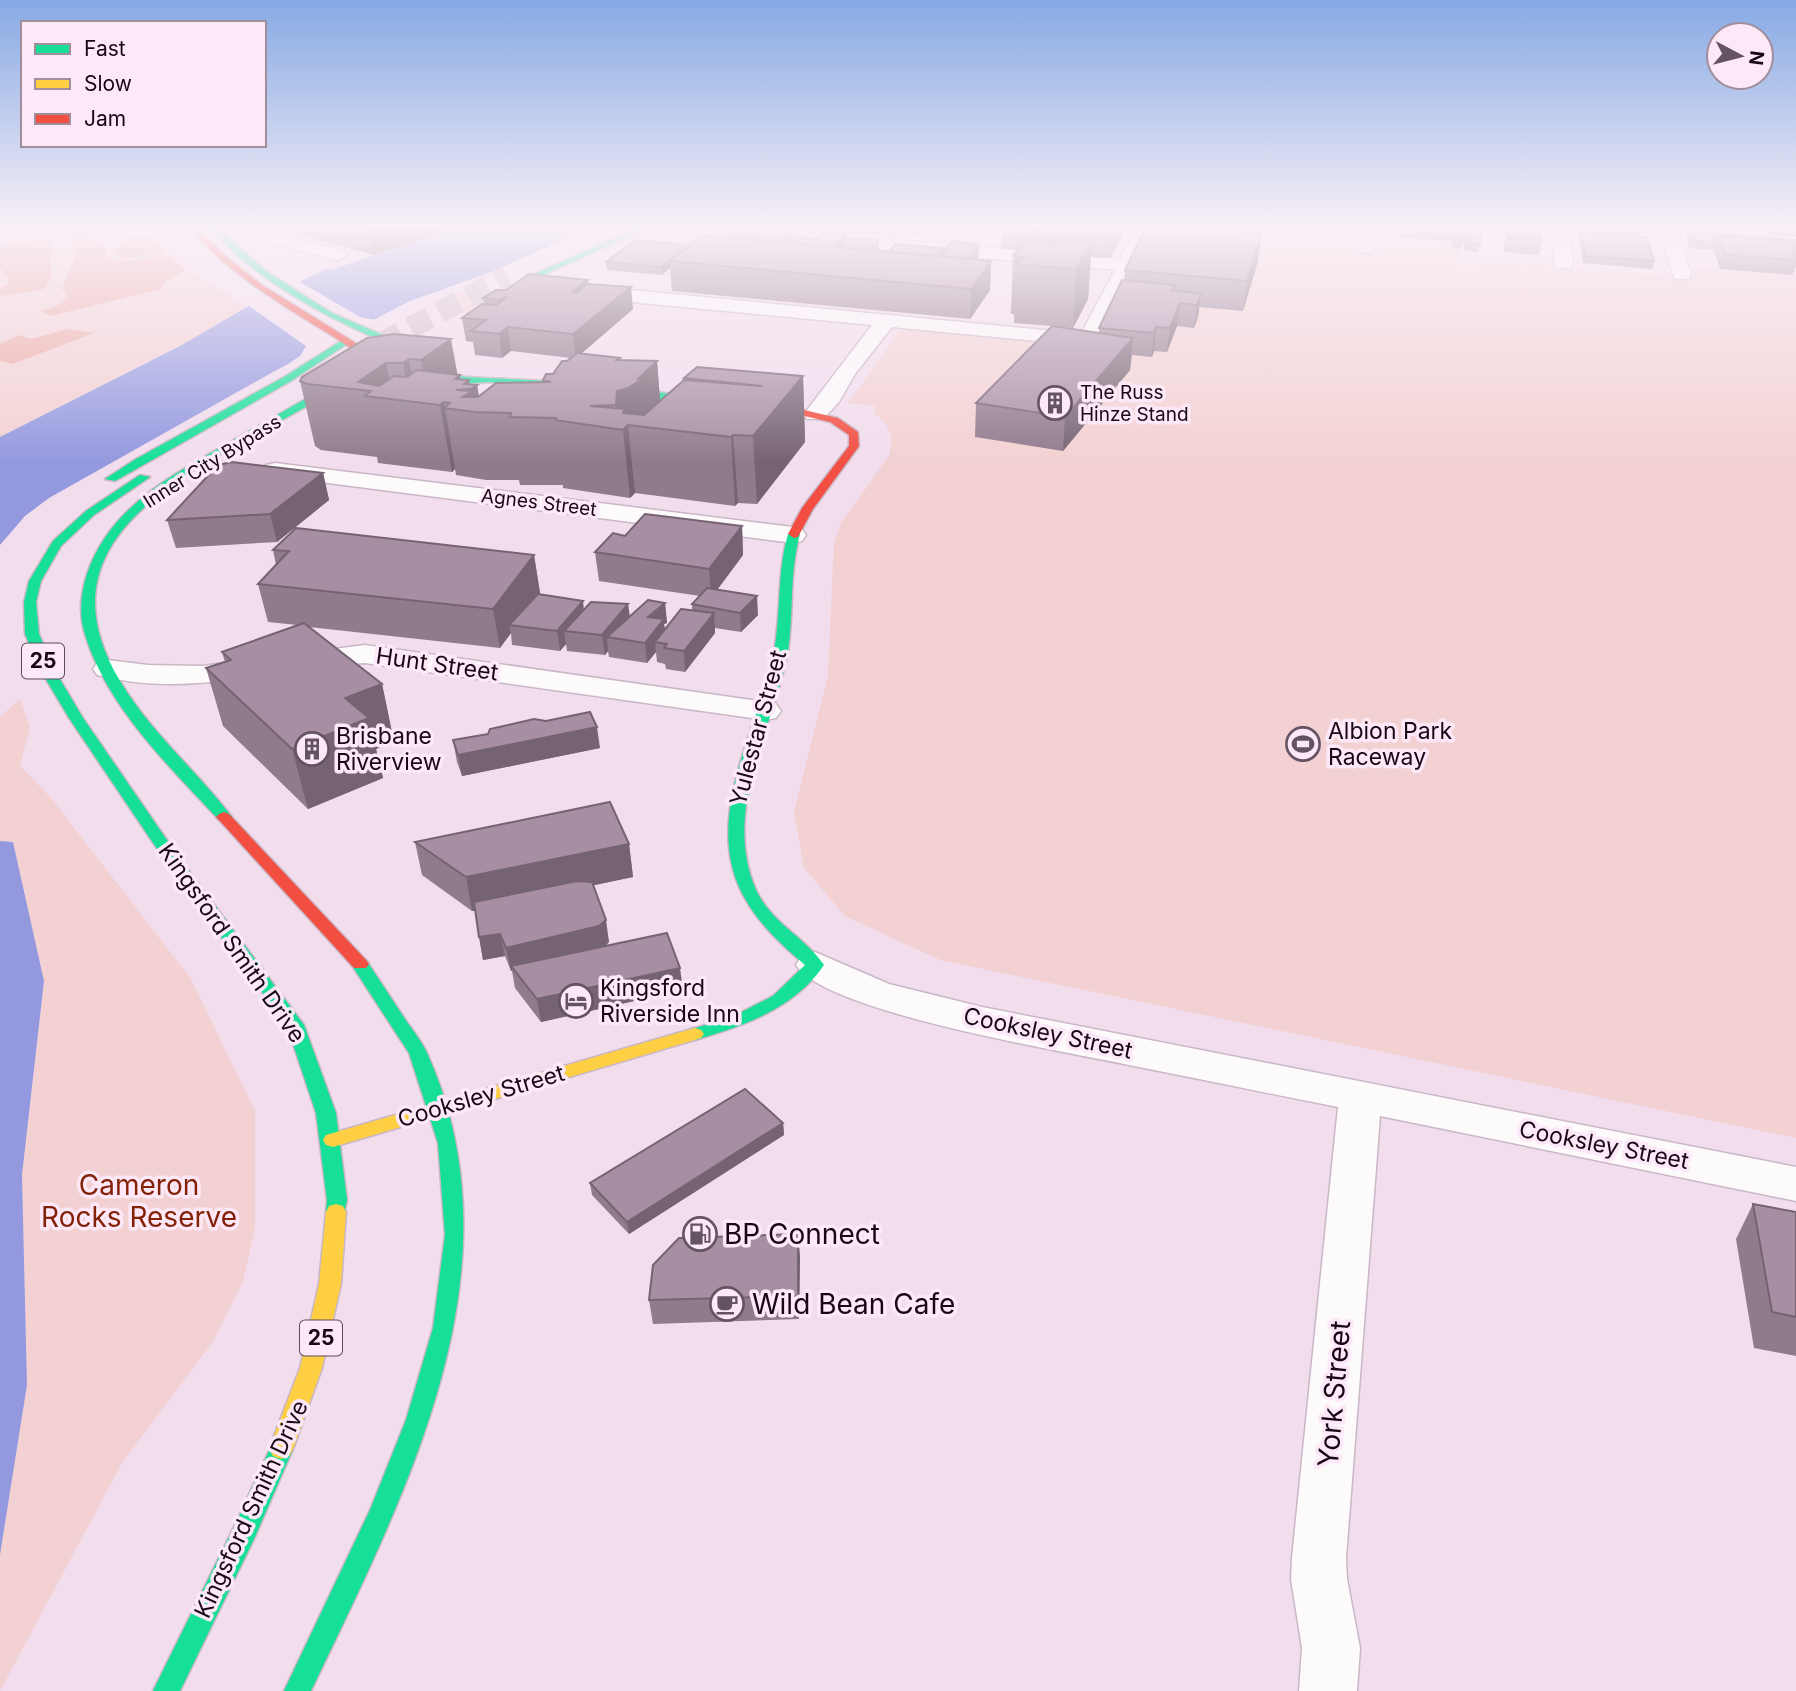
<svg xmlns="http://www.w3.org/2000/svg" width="1796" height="1691" font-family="Inter,sans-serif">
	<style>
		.green { fill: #f3d1d2 }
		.forest { fill: #eea8a1 }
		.water { fill: #9499df }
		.pier { fill: #f2dded }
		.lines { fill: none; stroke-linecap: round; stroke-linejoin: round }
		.highway-tunnel { stroke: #d1bdcd; stroke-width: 22; stroke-dasharray: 22 11; stroke-linecap: butt }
		.street-casing { stroke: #c9b7c5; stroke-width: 3 }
		.fast-casing { stroke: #c9b7c5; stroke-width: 3 }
		.slow-casing { stroke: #c9b7c5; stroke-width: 3 }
		.jam-casing { stroke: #c9b7c5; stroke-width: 3 }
		.street { fill: #fdfafc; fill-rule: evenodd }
		.fast { fill: #16e098; fill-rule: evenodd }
		.slow { fill: #ffcf43; fill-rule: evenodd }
		.jam { fill: #f24e42; fill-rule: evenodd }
		.wall { fill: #907a8c }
		.shaded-wall { fill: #766372 }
		.building { fill: #a88ea3; stroke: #766372; stroke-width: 2 }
		.labels { text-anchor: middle; stroke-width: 7; stroke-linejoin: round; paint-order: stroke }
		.far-poi-label { font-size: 19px; fill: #180815; stroke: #fce8f7; text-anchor: start }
		.far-street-label { font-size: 19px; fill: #180815; stroke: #fce8f7 }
		.shield { fill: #fce8f7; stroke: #5c4b59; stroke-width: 2 }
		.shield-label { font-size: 21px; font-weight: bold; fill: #180815 }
		.street-label { font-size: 23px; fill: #180815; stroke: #fce8f7 }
		.poi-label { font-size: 23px; fill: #180815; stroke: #fce8f7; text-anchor: start }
		.near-park-label { font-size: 28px; fill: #842208; stroke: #fce8f7 }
		.near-poi-label { font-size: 28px; fill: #180815; stroke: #fce8f7; text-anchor: start }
		.near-street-label { font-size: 28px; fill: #180815; stroke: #fce8f7 }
	</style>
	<rect width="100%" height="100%" fill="#f2dded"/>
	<g class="green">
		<polygon points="0,227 149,227 197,276 247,307 180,346 0,437"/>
		<polygon points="1158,227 1357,227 1353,249 1380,251 1383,238 1462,244 1461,265 1549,263 1549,266 1695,278 1693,267 1796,276 1796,1138 940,960 845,916 804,868 794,812 828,676 834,543 841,523 889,456 892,438 886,424 873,412 876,406 848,403 901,329 1099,348"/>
		<polygon points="456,292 493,295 469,313 432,310"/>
		<polygon points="20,699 30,727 20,766 51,798 191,979 255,1111 255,1228 243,1281 212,1343 123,1461 0,1691 0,1555 27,1385 22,1175 44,981 13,842 0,841 0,717"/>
	</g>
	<g class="forest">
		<path d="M74 227H112H86L89 235 106 249 105 258C130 264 146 257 171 257L185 270 166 281 161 289 51 316 42 311 58 305 68 297 62 289 76 254 71 237Z"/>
		<polygon points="125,237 155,238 166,252 123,259 114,252 126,243"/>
		<polygon points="51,240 51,276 45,289 0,296 0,288 8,285 8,279 0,268 0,248 17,241"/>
		<polygon points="68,329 94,333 13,364 0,361 0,344 19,335 31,339"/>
	</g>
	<g class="water">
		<polygon points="458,227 591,227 489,273 410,301 273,372 49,498 25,516 0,545 0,437 180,346 247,307 326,269 331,270"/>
		<polygon points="0,841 13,842 44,981 22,1175 27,1385 0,1555"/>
	</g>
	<polygon class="pier" points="295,279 360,317 381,321 282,368 300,356 306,346 246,304"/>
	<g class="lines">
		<polyline class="highway-tunnel" points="352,359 507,276"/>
		<g class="street-casing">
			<g id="street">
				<polygon points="717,227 749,227 1120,259 1137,227 1155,227 1098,338 1078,345 892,327 855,374 839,402 823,419 807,419 804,414 872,325 610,300 600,294 610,288 1076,333 1083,330 1115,270 749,237 720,231"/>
				<polygon points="1362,227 1380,227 1373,252 1361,252 1358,248"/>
				<polygon points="1551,227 1569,227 1573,264 1571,268 1557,268 1555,264"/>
				<polygon points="1659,227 1677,227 1691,275 1689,279 1675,279 1673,275"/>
				<polygon points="256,228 345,251 347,255 338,261 250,237 247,233"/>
				<polygon points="275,463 793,527 802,529 806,535 802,541 793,543 266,475 263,470 266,465"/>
				<path d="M365 645 765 702 776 704 781 711 776 718 765 720 365 663C273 668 190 699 97 675L93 669 97 663 108 660 148 665 202 666Z"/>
				<path d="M815 952 889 984 982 1007 1796 1167V1201L1380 1116 1346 1558 1347 1579 1360 1648 1357 1691H1299L1302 1648 1291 1579 1292 1558 1338 1107C1266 1093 1195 1078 1124 1064 1062 1051 825 1012 796 965L801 956Z"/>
			</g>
		</g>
		<g class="fast-casing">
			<g id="fast">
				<path d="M208 227H216L266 271 332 313 399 342 406 357 398 359 392 346C322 315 261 284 208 227Z"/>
				<polygon points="640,227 650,227 530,281 523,279"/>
				<polygon points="344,339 347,340 347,344 291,381 115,481 105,479 136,459 284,377"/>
				<path d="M417 372C465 379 513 378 561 382 641 389 720 400 800 409L805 412 800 415 489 382 461 384 414 377V373Z"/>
				<path d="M347 375 355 377C340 391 318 400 300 410 197 470 32 534 120 681 151 733 196 770 232 817L229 820H219C169 766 105 705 84 631 79 613 81 592 87 574 110 506 173 475 232 441 270 419 308 397 347 375Z"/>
				<polygon points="140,475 150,477 94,515 61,546 41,581 36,602 39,634 55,671 83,718 180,859 304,1025 336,1113 347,1200 343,1218 336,1220 329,1218 326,1212 327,1200 316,1113 287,1026 168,865 69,718 41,671 25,634 24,602 29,581 53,541 86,511"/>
				<path d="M794 530 800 534C789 573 794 612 788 651 774 729 721 809 756 890 772 924 805 937 824 965 794 1009 743 1026 695 1040L689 1038 686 1034 689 1030 732 1017 773 996 805 965C783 946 762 927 747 902 700 826 754 737 772 661 782 619 776 576 788 534Z"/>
				<path d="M360 958 366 960C380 981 393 1001 407 1022 414 1032 422 1042 427 1053 525 1270 404 1496 311 1691H284L370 1510 406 1420 433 1328 445 1235 438 1143 409 1053 351 964Z"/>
				<polygon points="281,1439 289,1442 293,1449 254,1539 180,1691 153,1691 236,1523 273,1442"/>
			</g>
		</g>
		<g class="slow-casing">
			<g id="slow">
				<polygon points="695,1028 701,1030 704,1034 701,1038 333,1147 326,1145 323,1140 326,1135 333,1133"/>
				<polygon points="336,1204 343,1206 346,1212 341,1284 322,1368 293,1449 289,1456 281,1459 273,1456 269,1449 300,1368 319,1284 326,1212 329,1206"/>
			</g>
		</g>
		<g class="jam-casing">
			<g id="jam">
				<path d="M188 227H196L228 258 262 285 380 358 393 363 398 355H404L406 357 398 370 395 371C371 363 350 347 329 334 278 303 228 273 188 227Z"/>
				<polygon points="800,409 838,418 858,432 859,446 813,509 798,537 794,538 788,534 802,508 849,446 849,435 830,422 796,414 796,410"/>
				<polygon points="224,812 229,814 366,960 369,964 366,968 354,968 219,820 216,817 219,814"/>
			</g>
		</g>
		<use href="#street" class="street"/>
		<use href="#fast" class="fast"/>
		<use href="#slow" class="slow"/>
		<use href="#jam" class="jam"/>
	</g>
	<g class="wall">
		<polygon points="274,227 458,227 374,255 275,228"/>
		<polygon points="781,227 810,227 807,230 781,228"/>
		<polygon points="811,227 837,227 833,232 812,231"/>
		<polygon points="840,227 939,227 935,231 923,230 918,235 901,234 901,228 895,235 867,233 867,228 861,235 841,234"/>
		<polygon points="1402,227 1532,227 1531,233 1542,240 1539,255 1504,252 1504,246 1507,234 1480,232 1480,244 1478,252 1464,250 1464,241 1464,242 1462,242 1460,249 1451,249 1452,241 1401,238"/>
		<polygon points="1576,227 1657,227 1655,234 1639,233 1638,237 1654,261 1652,269 1583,263 1579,239 1579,228"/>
		<polygon points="1704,227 1796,227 1796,237 1771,236 1770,232"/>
		<polygon points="1002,228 1124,232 1110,258 1091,257 1088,299 1073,328 1054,327 1099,333 1099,328 1124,281 1125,270 1258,261 1243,311 1199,307 1198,317 1194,328 1177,326 1167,352 1154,351 1152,357 1132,355 1130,370 1063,451 975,437 976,403 1052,326 1014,323 1014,314 1011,314 1013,256 1017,250 1001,249"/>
		<polygon points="792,230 793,242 846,235 846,240 879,251 889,252 944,248 944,251 978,258 978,259 991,261 990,290 970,319 672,291 670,268 662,275 607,270 606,262 725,237 757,235"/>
		<polygon points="1688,232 1796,240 1796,268 1795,267 1793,275 1720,269 1714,250 1689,248 1686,239"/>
		<polygon points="589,284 633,309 581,354 620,358 620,360 657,361 660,400 685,380 684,378 803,376 805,442 757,504 738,503 735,506 635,493 630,498 563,488 563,485 520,485 519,480 486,480 456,475 455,469 452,472 378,463 377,457 321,450 315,446 300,381 367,338 457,375 460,379 470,384 477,385 479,397 543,382 543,380 553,374 571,358 511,351 502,358 475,355 473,342 466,341 462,318 484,304 483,298 506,290"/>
		<polygon points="323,473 329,500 277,542 176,548 167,520"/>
		<polygon points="742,526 743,555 717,590 758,615 741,632 715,628 715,633 685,672 666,669 665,664 657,662 656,652 647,663 609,657 608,651 605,655 567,651 566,644 560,651 512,645 511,633 500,648 309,627 382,684 394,742 376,749 383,778 308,809 223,726 206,668 225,662 222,652 297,625 268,622 258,584 276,565 273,550 534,555 540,593 539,594 584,610 630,616 665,603 667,623 664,624 665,629 692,610 692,604 700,596 599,581 595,552 625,536"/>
		<polygon points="453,740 600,748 462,776 457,762"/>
		<polygon points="415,842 629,844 633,877 593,885 609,942 605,946 683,990 541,1022 515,988 512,971 511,971 505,956 483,960 475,910 472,911 422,875"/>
		<polygon points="783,1123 784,1135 629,1234 592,1195 590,1183"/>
		<polygon points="1753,1204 1796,1212 1796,1356 1754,1348 1736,1239"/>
		<polygon points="798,1234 800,1258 799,1319 653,1324 649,1300"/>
	</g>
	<g class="shaded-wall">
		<polygon points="368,227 458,227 374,255"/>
		<polygon points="862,227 867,227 867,228 861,235 861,228"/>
		<polygon points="895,227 901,227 895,235"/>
		<polygon points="918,227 923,227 923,230 918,235"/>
		<polygon points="1117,227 1125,227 1124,232 1110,258 1112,237"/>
		<polygon points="792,230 793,245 782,242"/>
		<polygon points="1262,233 1258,261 1243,311 1247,281"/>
		<polygon points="846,235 846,249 825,259"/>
		<polygon points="879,240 879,255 858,263"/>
		<polygon points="1092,242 1088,299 1073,328 1076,269"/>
		<polygon points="979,244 978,258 965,279 961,271"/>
		<polygon points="677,254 670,261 670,268 662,275 661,267"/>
		<polygon points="991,261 990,290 970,319 971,289"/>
		<polygon points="588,280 591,303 572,292"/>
		<polygon points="631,287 633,309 576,358 573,334"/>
		<polygon points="1201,294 1198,317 1194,328 1197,305"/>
		<polygon points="1180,303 1177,326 1167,352 1170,328"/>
		<polygon points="508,327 511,351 502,358 499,334"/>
		<polygon points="1156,327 1154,351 1152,357 1154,333"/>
		<polygon points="1133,338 1130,370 1063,451 1065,417"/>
		<polygon points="451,339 458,377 460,375 462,390 450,403 444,402 455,469 452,472 440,405 429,404 421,360"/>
		<polygon points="620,358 623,389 638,379 657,361 662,426 628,425 635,493 630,498 623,430 619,429 616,405 617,360"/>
		<polygon points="409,359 417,402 410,402 403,363"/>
		<polygon points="386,363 393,399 371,391 358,382"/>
		<polygon points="803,376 805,442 757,504 753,436"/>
		<polygon points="469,380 470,389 477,385 481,412 463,397 471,392 470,389 464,384"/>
		<polygon points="733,435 738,503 735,506 731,437"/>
		<polygon points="323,473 329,500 277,542 270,514"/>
		<polygon points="742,526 743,555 711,598 709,569"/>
		<polygon points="534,555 540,593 516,626 509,625 511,633 500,648 493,609"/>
		<polygon points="757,596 758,615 741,632 740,613"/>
		<polygon points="583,601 585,620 564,631 566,644 560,651 557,631"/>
		<polygon points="665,603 667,623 664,624 666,639 655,642 656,652 647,663 645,643 648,617"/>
		<polygon points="628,604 631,623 607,637 608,651 605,655 602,635"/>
		<polygon points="714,613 715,633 685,672 684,651"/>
		<polygon points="382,684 394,742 376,749 383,778 308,809 292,749 345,698"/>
		<polygon points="597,727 600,748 462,776 458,755"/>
		<polygon points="629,844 633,877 472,911 466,877"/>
		<polygon points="606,920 609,942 602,949 511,966 512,971 511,971 506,948"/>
		<polygon points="500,934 505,956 483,960 479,937"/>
		<polygon points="680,968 683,990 541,1022 537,999"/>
		<polygon points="783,1123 784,1135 629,1234 627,1222"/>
		<polygon points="798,1234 800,1258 799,1319 798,1296"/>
	</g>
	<g class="building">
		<polygon points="1004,227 1117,227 1112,237 1002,228"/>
		<polygon points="1146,227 1183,227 1262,233 1247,281 1125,270"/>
		<polygon points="1467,227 1480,227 1480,244 1465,243"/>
		<polygon points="1509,227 1531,229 1531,233 1510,232"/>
		<polygon points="1773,227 1787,227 1789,230 1774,228"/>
		<polygon points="765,228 792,230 782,242 753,240"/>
		<polygon points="732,231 757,235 752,240 725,237"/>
		<polygon points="1507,231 1541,234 1542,240 1507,238"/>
		<polygon points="1581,232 1647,237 1654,261 1585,256"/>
		<polygon points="1688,232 1796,240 1796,241 1795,241 1793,247 1791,246 1788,241 1718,236 1716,243 1691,241"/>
		<polygon points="823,233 846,235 835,247 811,245"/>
		<polygon points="701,235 991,261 971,289 670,261"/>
		<polygon points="1718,236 1788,241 1796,257 1796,260 1725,255"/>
		<polygon points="797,237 816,239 811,245 792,243"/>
		<polygon points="1453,237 1462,237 1462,242 1453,241"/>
		<polygon points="849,238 879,240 870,250 839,247"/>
		<polygon points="635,240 690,245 661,267 606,262"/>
		<polygon points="1057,240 1092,242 1076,269 1016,264 1024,257 1013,256 1023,243 1054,245"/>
		<polygon points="952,241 979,244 969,259 940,256"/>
		<polygon points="895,244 944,248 938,256 889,252"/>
		<polygon points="529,274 588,280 572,292 577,293 587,284 631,287 573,334 508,327 499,334 471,331 486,320 462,318 482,304 496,305 507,297 499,300 483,298 496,290 506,290"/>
		<polygon points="1122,280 1175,285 1172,290 1201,294 1197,305 1180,303 1170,328 1156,327 1154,333 1099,328"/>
		<polygon points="1052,326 1133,338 1065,417 976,403"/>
		<polygon points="394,334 451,339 421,360 409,359 403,363 386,363 358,382 379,386 394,376 407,377 417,370 460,375 455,379 469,380 464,384 477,385 470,389 456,390 472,391 463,397 478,397 496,383 551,382 543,380 546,374 553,374 562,361 567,361 577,353 620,358 617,360 657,361 638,379 642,379 628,388 617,391 616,405 590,406 625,409 623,413 644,415 684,380 762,386 684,378 697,367 803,376 753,436 733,435 731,437 628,425 623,430 555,420 556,418 510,417 511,413 475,412 444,408 450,403 444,402 440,405 365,396 371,391 307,384 300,381 302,377 367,338"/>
		<polygon points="232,462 323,473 270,514 167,520 218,465"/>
		<polygon points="645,514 742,526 709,569 595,552 613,533 625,536"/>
		<polygon points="296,528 534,555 493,609 258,584 289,551 273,550"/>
		<polygon points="707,588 757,596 740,613 692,604"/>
		<polygon points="538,594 583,601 557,631 509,625"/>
		<polygon points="648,600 665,603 648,617 664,619 645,643 607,637"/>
		<polygon points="591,602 628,604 602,635 564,631"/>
		<polygon points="681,609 714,613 684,651 664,648 667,644 655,642"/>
		<polygon points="304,623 382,684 345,698 369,718 292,749 206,668 231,660 222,652"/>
		<polygon points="590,712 597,727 458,755 453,740 488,734 490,729 534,719 546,721"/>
		<polygon points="610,802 629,844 466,877 415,842"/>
		<polygon points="577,881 592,882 606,920 599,926 506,948 500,934 479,937 474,902"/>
		<polygon points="667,933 680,968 537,999 511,966"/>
		<polygon points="745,1089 783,1123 627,1222 590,1183"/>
		<polygon points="1753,1204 1796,1212 1796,1317 1772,1312"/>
		<polygon points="798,1234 798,1296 649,1300 653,1265 679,1238"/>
	</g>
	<linearGradient id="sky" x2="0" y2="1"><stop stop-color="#86a9e4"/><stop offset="0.49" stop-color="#f9f0f7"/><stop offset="1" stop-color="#f9f0f7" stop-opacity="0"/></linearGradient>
	<rect width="1796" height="463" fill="url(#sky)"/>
	<defs>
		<g id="building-ring" transform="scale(1.75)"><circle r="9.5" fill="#fce8f7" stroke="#645361" stroke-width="1.5"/><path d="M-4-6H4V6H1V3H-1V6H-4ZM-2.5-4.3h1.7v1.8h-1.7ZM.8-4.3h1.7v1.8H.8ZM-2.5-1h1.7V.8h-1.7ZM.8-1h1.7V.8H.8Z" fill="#645361"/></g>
		<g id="stadium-ring" transform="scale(1.75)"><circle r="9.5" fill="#fce8f7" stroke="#645361" stroke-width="1.5"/><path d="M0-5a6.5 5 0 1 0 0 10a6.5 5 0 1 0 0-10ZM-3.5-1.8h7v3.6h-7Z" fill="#645361"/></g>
		<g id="hotel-ring" transform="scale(1.75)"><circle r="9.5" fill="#fce8f7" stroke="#645361" stroke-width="1.5"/><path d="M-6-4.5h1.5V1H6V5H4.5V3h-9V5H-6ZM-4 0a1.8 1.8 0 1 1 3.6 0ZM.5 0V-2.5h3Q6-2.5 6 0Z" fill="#645361"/></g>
		<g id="fuel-ring" transform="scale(1.75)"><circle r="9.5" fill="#fce8f7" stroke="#645361" stroke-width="1.5"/><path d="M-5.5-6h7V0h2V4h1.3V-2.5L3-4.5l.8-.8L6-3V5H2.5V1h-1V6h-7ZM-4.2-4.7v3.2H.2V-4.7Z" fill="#645361"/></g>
		<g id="cafe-ring" transform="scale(1.75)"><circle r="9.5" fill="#fce8f7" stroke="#645361" stroke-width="1.5"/><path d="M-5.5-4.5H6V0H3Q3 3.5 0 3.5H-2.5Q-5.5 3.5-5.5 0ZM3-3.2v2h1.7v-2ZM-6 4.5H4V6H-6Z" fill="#645361"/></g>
	</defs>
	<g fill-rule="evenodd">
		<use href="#building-ring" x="1055" y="403"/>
		<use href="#stadium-ring" x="1303" y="744"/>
		<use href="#building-ring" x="312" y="749"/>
		<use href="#hotel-ring" x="576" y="1001"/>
		<use href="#fuel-ring" x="700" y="1234"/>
		<use href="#cafe-ring" x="727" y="1304"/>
	</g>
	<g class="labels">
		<g class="far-poi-label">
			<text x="1080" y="399">The Russ<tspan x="1080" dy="22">Hinze Stand</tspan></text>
		</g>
		<g class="far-street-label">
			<text transform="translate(212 461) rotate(-32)" y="7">Inner City Bypass</text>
			<text transform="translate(539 502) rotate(7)" y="7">Agnes Street</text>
		</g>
		<g class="shield">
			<rect x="22" y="643.5" width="42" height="35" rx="5"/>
			<rect x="300" y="1320.5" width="42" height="35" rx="5"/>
		</g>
		<g class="shield-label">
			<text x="43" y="668">25</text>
			<text x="321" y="1345">25</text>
		</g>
		<g class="street-label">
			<text transform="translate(437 664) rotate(8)" y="8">Hunt Street</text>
			<text transform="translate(758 728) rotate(-75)" y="8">Yulestar Street</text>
			<text transform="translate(232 943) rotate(55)" y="8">Kingsford Smith Drive</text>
			<text transform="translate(1048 1033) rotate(12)" y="8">Cooksley Street</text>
			<text transform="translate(481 1096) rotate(-16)" y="8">Cooksley Street</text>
			<text transform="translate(1604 1145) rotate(11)" y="8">Cooksley Street</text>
			<text transform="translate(251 1509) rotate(-65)" y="8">Kingsford Smith Drive</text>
		</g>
		<g class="poi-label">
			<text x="1328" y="739">Albion Park<tspan x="1328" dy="26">Raceway</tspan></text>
			<text x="336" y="744">Brisbane<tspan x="336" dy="26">Riverview</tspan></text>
			<text x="600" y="996">Kingsford<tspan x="600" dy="26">Riverside Inn</tspan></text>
		</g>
		<g class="near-park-label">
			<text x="139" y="1195">Cameron<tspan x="139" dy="32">Rocks Reserve</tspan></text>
		</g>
		<g class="near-poi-label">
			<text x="724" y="1244">BP Connect</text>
			<text x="752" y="1314">Wild Bean Cafe</text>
		</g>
		<g class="near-street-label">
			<text transform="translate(1334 1394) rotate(-85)" y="10">York Street</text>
		</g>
	</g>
	<rect x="21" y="21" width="245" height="126" fill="#fce8f7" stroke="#a18e9d" stroke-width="2"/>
	<rect x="35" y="44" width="35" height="10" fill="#16e098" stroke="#a18e9d" stroke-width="2"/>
	<text x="84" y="56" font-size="21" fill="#180815">Fast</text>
	<rect x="35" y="79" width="35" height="10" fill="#ffcf43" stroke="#a18e9d" stroke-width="2"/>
	<text x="84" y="91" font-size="21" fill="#180815">Slow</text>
	<rect x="35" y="114" width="35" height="10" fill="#f24e42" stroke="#a18e9d" stroke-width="2"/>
	<text x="84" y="126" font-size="21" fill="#180815">Jam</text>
	<g transform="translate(1740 56) rotate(97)"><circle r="33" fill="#fce8f7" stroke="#a18e9d" stroke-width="2"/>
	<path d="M0-5L12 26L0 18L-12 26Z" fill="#645361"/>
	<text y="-10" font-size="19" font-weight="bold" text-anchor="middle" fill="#180815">N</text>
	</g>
</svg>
